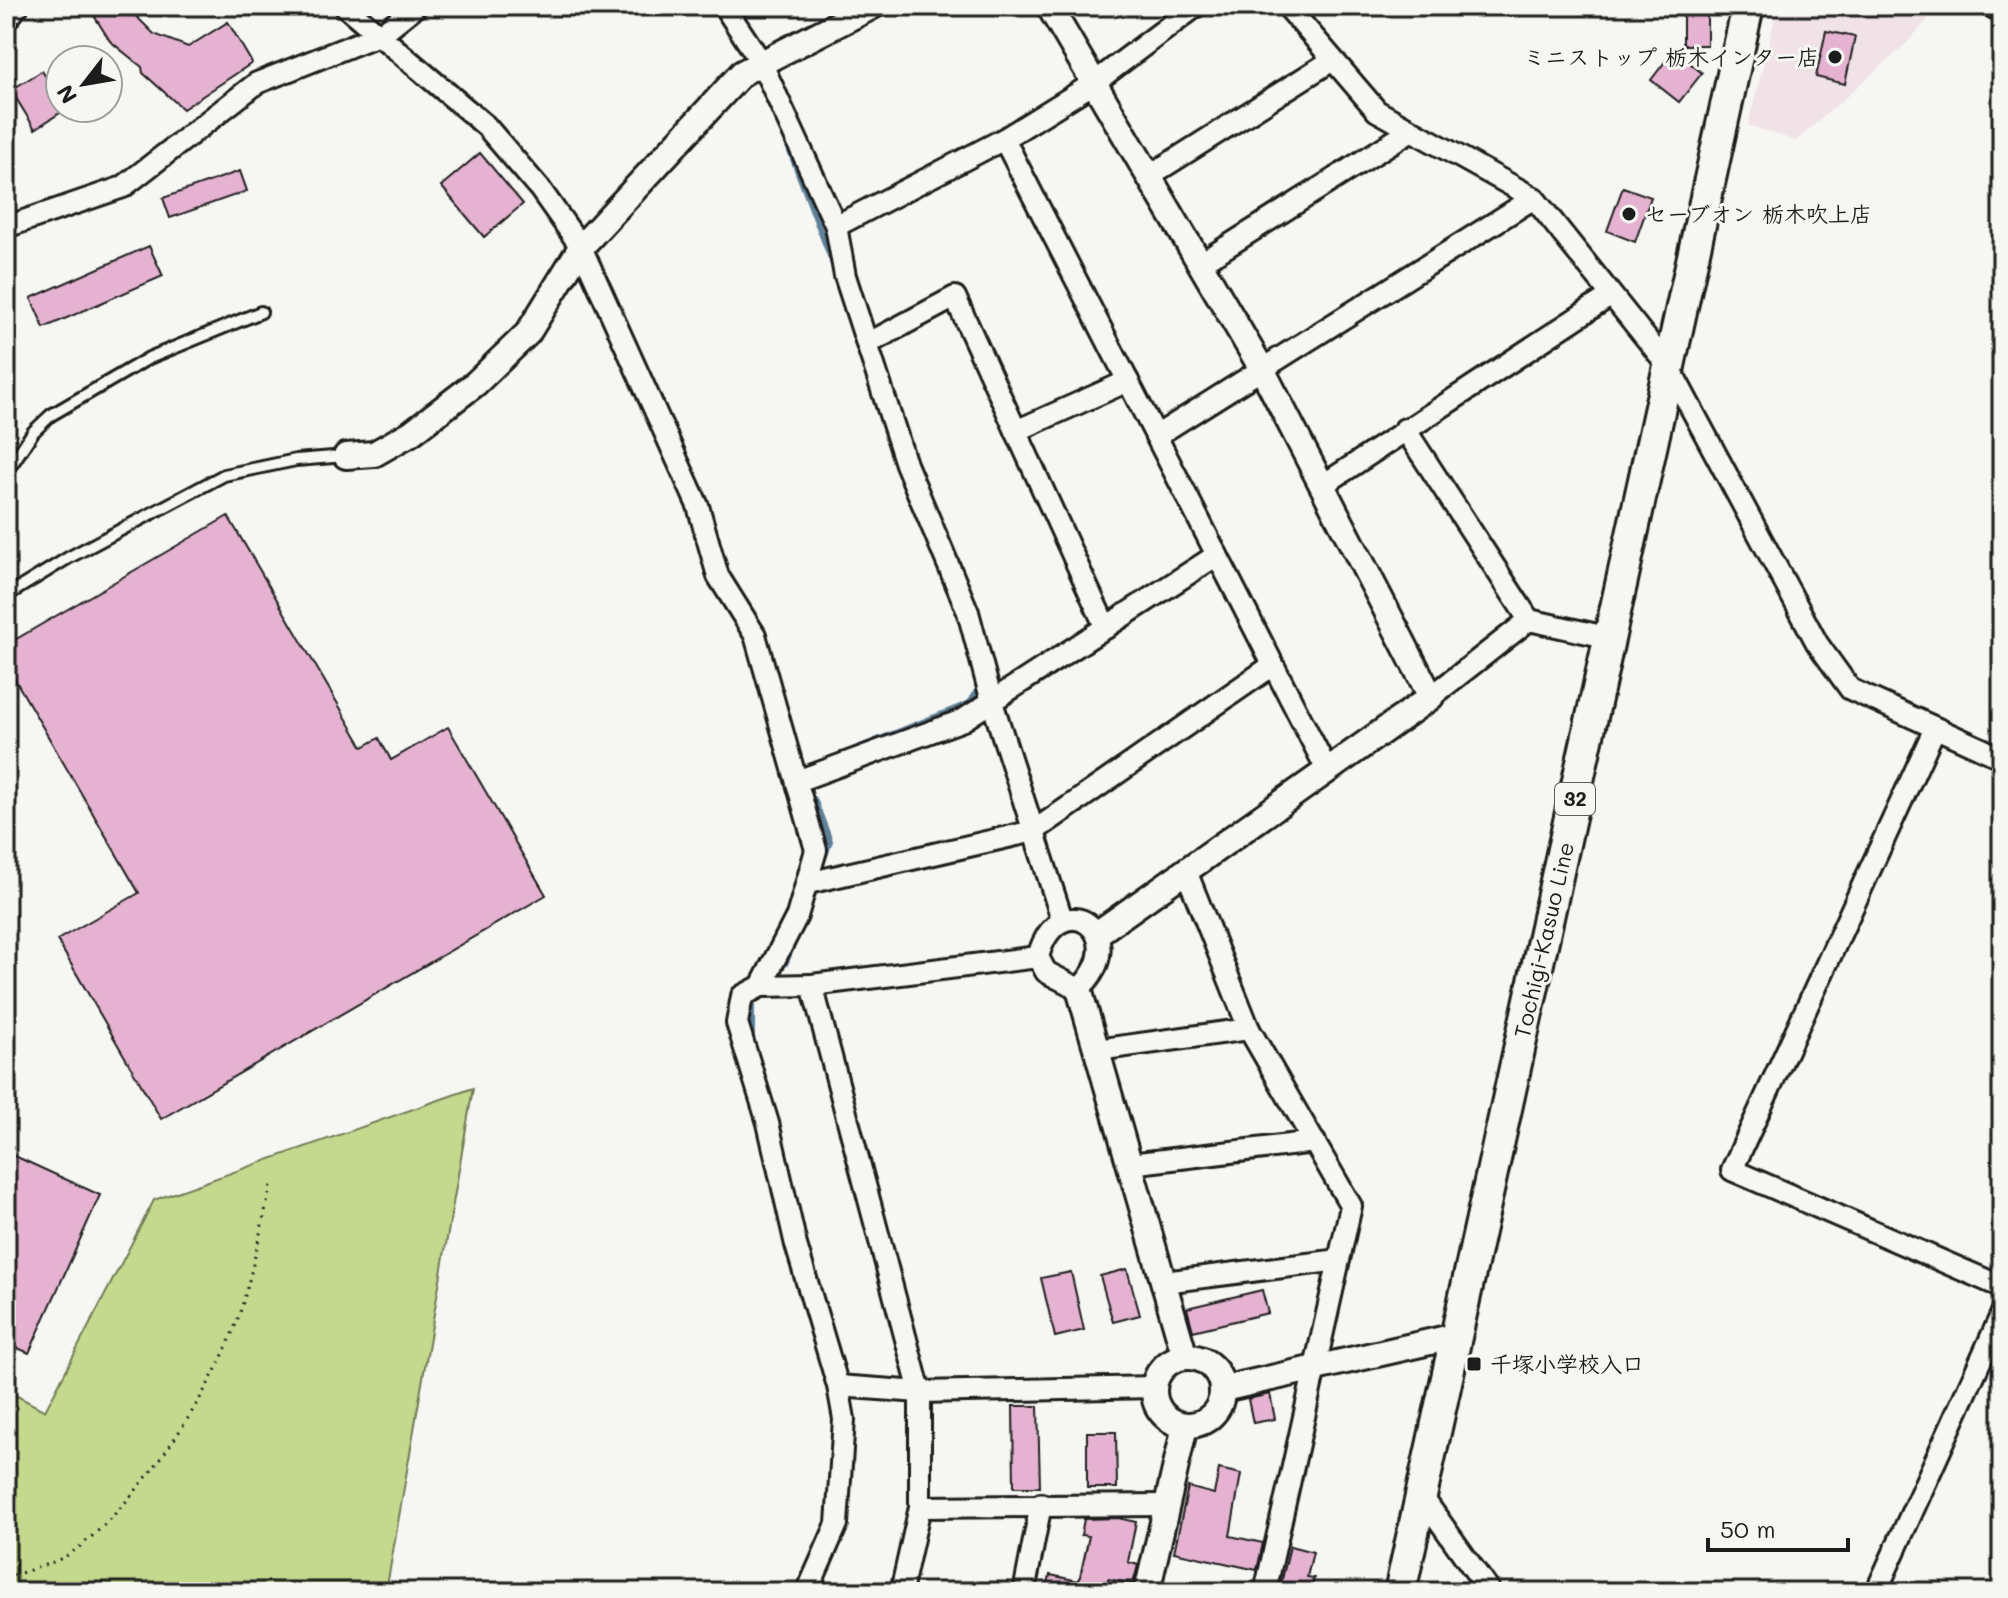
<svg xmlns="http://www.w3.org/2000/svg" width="2008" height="1598" font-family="Mali,'Klee One',sans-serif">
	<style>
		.built { fill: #f1e2e8 }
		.green { fill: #c4d98e; stroke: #707a55; stroke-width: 2 }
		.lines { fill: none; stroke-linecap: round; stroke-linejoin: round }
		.stream { stroke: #5f8198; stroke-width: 6 }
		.building { fill: #e5b3d1; stroke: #1c1c1c; stroke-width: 2 }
		.service-casing { stroke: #1c1c1c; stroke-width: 16 }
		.minor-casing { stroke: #1c1c1c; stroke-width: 26 }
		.tertiary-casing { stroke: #1c1c1c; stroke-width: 30 }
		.primary-casing { stroke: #1c1c1c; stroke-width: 36 }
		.path { stroke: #1c1c1c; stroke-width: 3; stroke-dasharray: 2 6; stroke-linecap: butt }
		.service { stroke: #f6f6f2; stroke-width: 10 }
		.minor { stroke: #f6f6f2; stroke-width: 20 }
		.tertiary { stroke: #f6f6f2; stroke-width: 24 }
		.primary { stroke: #f6f6f2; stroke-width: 30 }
		.poi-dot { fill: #1c1c1c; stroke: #f6f6f2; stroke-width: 3 }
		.labels { text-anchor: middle; stroke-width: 6; stroke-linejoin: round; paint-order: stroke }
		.shield { fill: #f6f6f2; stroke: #5d5d5c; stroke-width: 2 }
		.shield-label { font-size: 20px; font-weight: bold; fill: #1c1c1c }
		.poi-label { font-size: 22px; font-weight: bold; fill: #1c1c1c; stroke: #f6f6f2; text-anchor: start }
		.street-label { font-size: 22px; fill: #1c1c1c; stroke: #f6f6f2 }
	</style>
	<rect width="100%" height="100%" fill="#f6f6f2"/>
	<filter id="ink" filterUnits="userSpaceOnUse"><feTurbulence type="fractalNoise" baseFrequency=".0125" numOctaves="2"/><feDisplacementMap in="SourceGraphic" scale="16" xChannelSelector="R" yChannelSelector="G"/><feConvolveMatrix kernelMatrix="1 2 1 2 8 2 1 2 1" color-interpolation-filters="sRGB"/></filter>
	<g filter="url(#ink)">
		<polygon class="built" points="1778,6 1939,6 1907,43 1796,141 1748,125"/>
		<polygon class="green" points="473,1088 386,1592 6,1592 6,1390 45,1411 154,1200"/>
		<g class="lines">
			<g class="stream">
				<polyline points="783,133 833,264"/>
				<polyline points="810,767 970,703 978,689 977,683"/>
				<polyline points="814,799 830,841 822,864"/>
				<polyline points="785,964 796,938"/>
				<polyline points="752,1002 752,1040"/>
			</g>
		</g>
		<g class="building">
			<polygon points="88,6 126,6 154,34 188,47 228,22 252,63 183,109 143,73 142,67 110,41"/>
			<rect x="1683" y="7" width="24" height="38"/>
			<polygon points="1826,31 1855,37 1845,84 1816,77"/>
			<polygon points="1674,50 1702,73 1679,102 1651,80"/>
			<polygon points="42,71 60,99 60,108 66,109 35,129 11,90"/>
			<polygon points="480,153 523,204 484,237 441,186"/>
			<polygon points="240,171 247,191 170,218 163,198"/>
			<polygon points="1623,187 1651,197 1635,242 1607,231"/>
			<polygon points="149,246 163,276 44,328 31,298"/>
			<polygon points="228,516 363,747 379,738 391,760 448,727 546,895 161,1119 57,940 139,893 6,664 6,645"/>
			<polygon points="6,1152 100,1195 29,1353 6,1343"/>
			<polygon points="1127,1269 1140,1315 1113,1322 1100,1276"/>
			<polygon points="1071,1272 1084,1330 1055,1337 1041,1278"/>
			<polygon points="1262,1290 1268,1313 1193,1331 1187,1308"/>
			<polygon points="1270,1394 1275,1419 1253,1423 1248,1399"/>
			<polygon points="1013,1406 1038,1406 1040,1487 1014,1487"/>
			<polygon points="1087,1432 1116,1432 1117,1488 1087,1488"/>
			<polygon points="1219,1469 1241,1474 1230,1536 1263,1543 1257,1570 1174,1552 1188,1487 1214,1494"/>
			<polygon points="1118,1518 1136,1522 1128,1562 1138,1565 1133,1584 1108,1579 1106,1592 1046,1592 1050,1575 1079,1581 1089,1536 1081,1535 1084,1519"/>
			<polygon points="1290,1546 1313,1552 1307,1577 1314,1578 1311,1592 1279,1592"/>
		</g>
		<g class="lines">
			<g class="service-casing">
				<g id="service">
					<polyline points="6,473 33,432 51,415 149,358 261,312"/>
					<polyline points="6,596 68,558 224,475 296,460 346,456"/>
				</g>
			</g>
			<g class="minor-casing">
				<g id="minor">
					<polyline points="345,6 486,126 540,189 581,247 698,506 718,576 755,635 816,850 797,916 761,986"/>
					<polyline points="724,6 761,62 836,226 1004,139 1094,83 1196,6"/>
					<polyline points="1287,6 1377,111 1534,198"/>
					<polyline points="6,20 18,6"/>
					<polyline points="1004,139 1327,770"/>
					<polyline points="1149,176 1331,61"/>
					<polyline points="836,226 845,276 906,464 968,612 992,702 1062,919"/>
					<polyline points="6,227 123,187 257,83 381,34 416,6"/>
					<polyline points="1201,263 1410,131"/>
					<polyline points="867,344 955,297 1106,628"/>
					<polyline points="1405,429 1529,620 1431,697"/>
					<polyline points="1016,431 1128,381"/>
					<polyline points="1156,436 1534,198 1669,367 1817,643 1850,689 2002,758"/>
					<polyline points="1323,485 1610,296"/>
					<polyline points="1529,620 1611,638"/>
					<polyline points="1935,728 1732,1170 2002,1287"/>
					<polyline points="797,781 963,720 1217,555"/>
					<polyline points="1186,871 1249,1029 1351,1206 1265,1592"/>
					<polyline points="808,883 1034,831 1273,665"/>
					<polyline points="1097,1050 1249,1029"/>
					<polyline points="1130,1164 1315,1142"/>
					<polyline points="1164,1282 1339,1260"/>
					<polyline points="838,1386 920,1392 1154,1387"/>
					<polyline points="1421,1495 1490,1592"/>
					<polyline points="920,1507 1164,1505"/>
					<polyline points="807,1592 837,1524 844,1419 838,1386 796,1245 768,1123 737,1023 742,996 761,986 812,985"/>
					<path d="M901 1592 920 1507V1392L812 985 1038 957 1046 972 1079 989C1136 935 1059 880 1038 957"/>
					<polyline points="1024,1592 1041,1504"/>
					<polyline points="1876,1592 2002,1313"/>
				</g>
			</g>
			<g class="tertiary-casing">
				<g id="tertiary">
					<polyline points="1049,6 1262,369 1431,697 1098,933"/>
					<polyline points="1995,6 2002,7"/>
					<polyline points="346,456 374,454 411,433 475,384 528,333 581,247 742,73 873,6"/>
					<polyline points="1079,989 1185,1357"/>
					<circle cx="1188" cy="1391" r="34"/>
					<polyline points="1223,1389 1456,1336"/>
					<polyline points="1147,1592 1185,1426"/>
				</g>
			</g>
			<g class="primary-casing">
				<polyline id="primary" points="1400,1592 1748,6"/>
			</g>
			<g class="path">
				<polyline points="6,420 22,422"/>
				<path d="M6 1578C27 1570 56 1564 74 1551 139 1503 219 1384 242 1306 254 1265 262 1223 272 1181"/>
			</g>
			<use href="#service" class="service"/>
			<use href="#minor" class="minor"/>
			<use href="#tertiary" class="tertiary"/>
			<use href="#primary" class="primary"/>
		</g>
	</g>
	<g class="poi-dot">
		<circle cx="1835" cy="57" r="8"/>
		<circle cx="1629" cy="214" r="8"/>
		<rect x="1466" y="1356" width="16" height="16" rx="4"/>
	</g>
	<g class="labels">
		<rect class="shield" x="1555" y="783" width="40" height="32" rx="6"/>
		<g class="shield-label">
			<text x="1575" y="806">32</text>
		</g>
		<g class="poi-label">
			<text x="1819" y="65" text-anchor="end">ミニストップ 栃木インター店</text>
			<text x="1645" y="222">セーブオン 栃木吹上店</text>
			<text x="1490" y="1372">千塚小学校入口</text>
		</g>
		<g class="street-label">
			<text transform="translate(1544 940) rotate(-77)" y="8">Tochigi-Kasuo Line</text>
		</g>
	</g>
	<rect width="2008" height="1598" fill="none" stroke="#f6f6f2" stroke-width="32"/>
	<rect x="16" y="16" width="1976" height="1566" fill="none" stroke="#1c1c1c" stroke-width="3" filter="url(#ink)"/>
	<g transform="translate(84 84) rotate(239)"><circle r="38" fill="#f6f6f2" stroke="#9f9f9c" stroke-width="2"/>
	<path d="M0-6L14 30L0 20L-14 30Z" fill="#1c1c1c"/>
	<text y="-12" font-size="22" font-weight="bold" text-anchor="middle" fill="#1c1c1c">N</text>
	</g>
	<path d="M1708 1538v12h140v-12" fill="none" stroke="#1c1c1c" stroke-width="4"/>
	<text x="1720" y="1538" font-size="24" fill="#1c1c1c" stroke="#f6f6f2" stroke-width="6" paint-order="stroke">50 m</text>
</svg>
